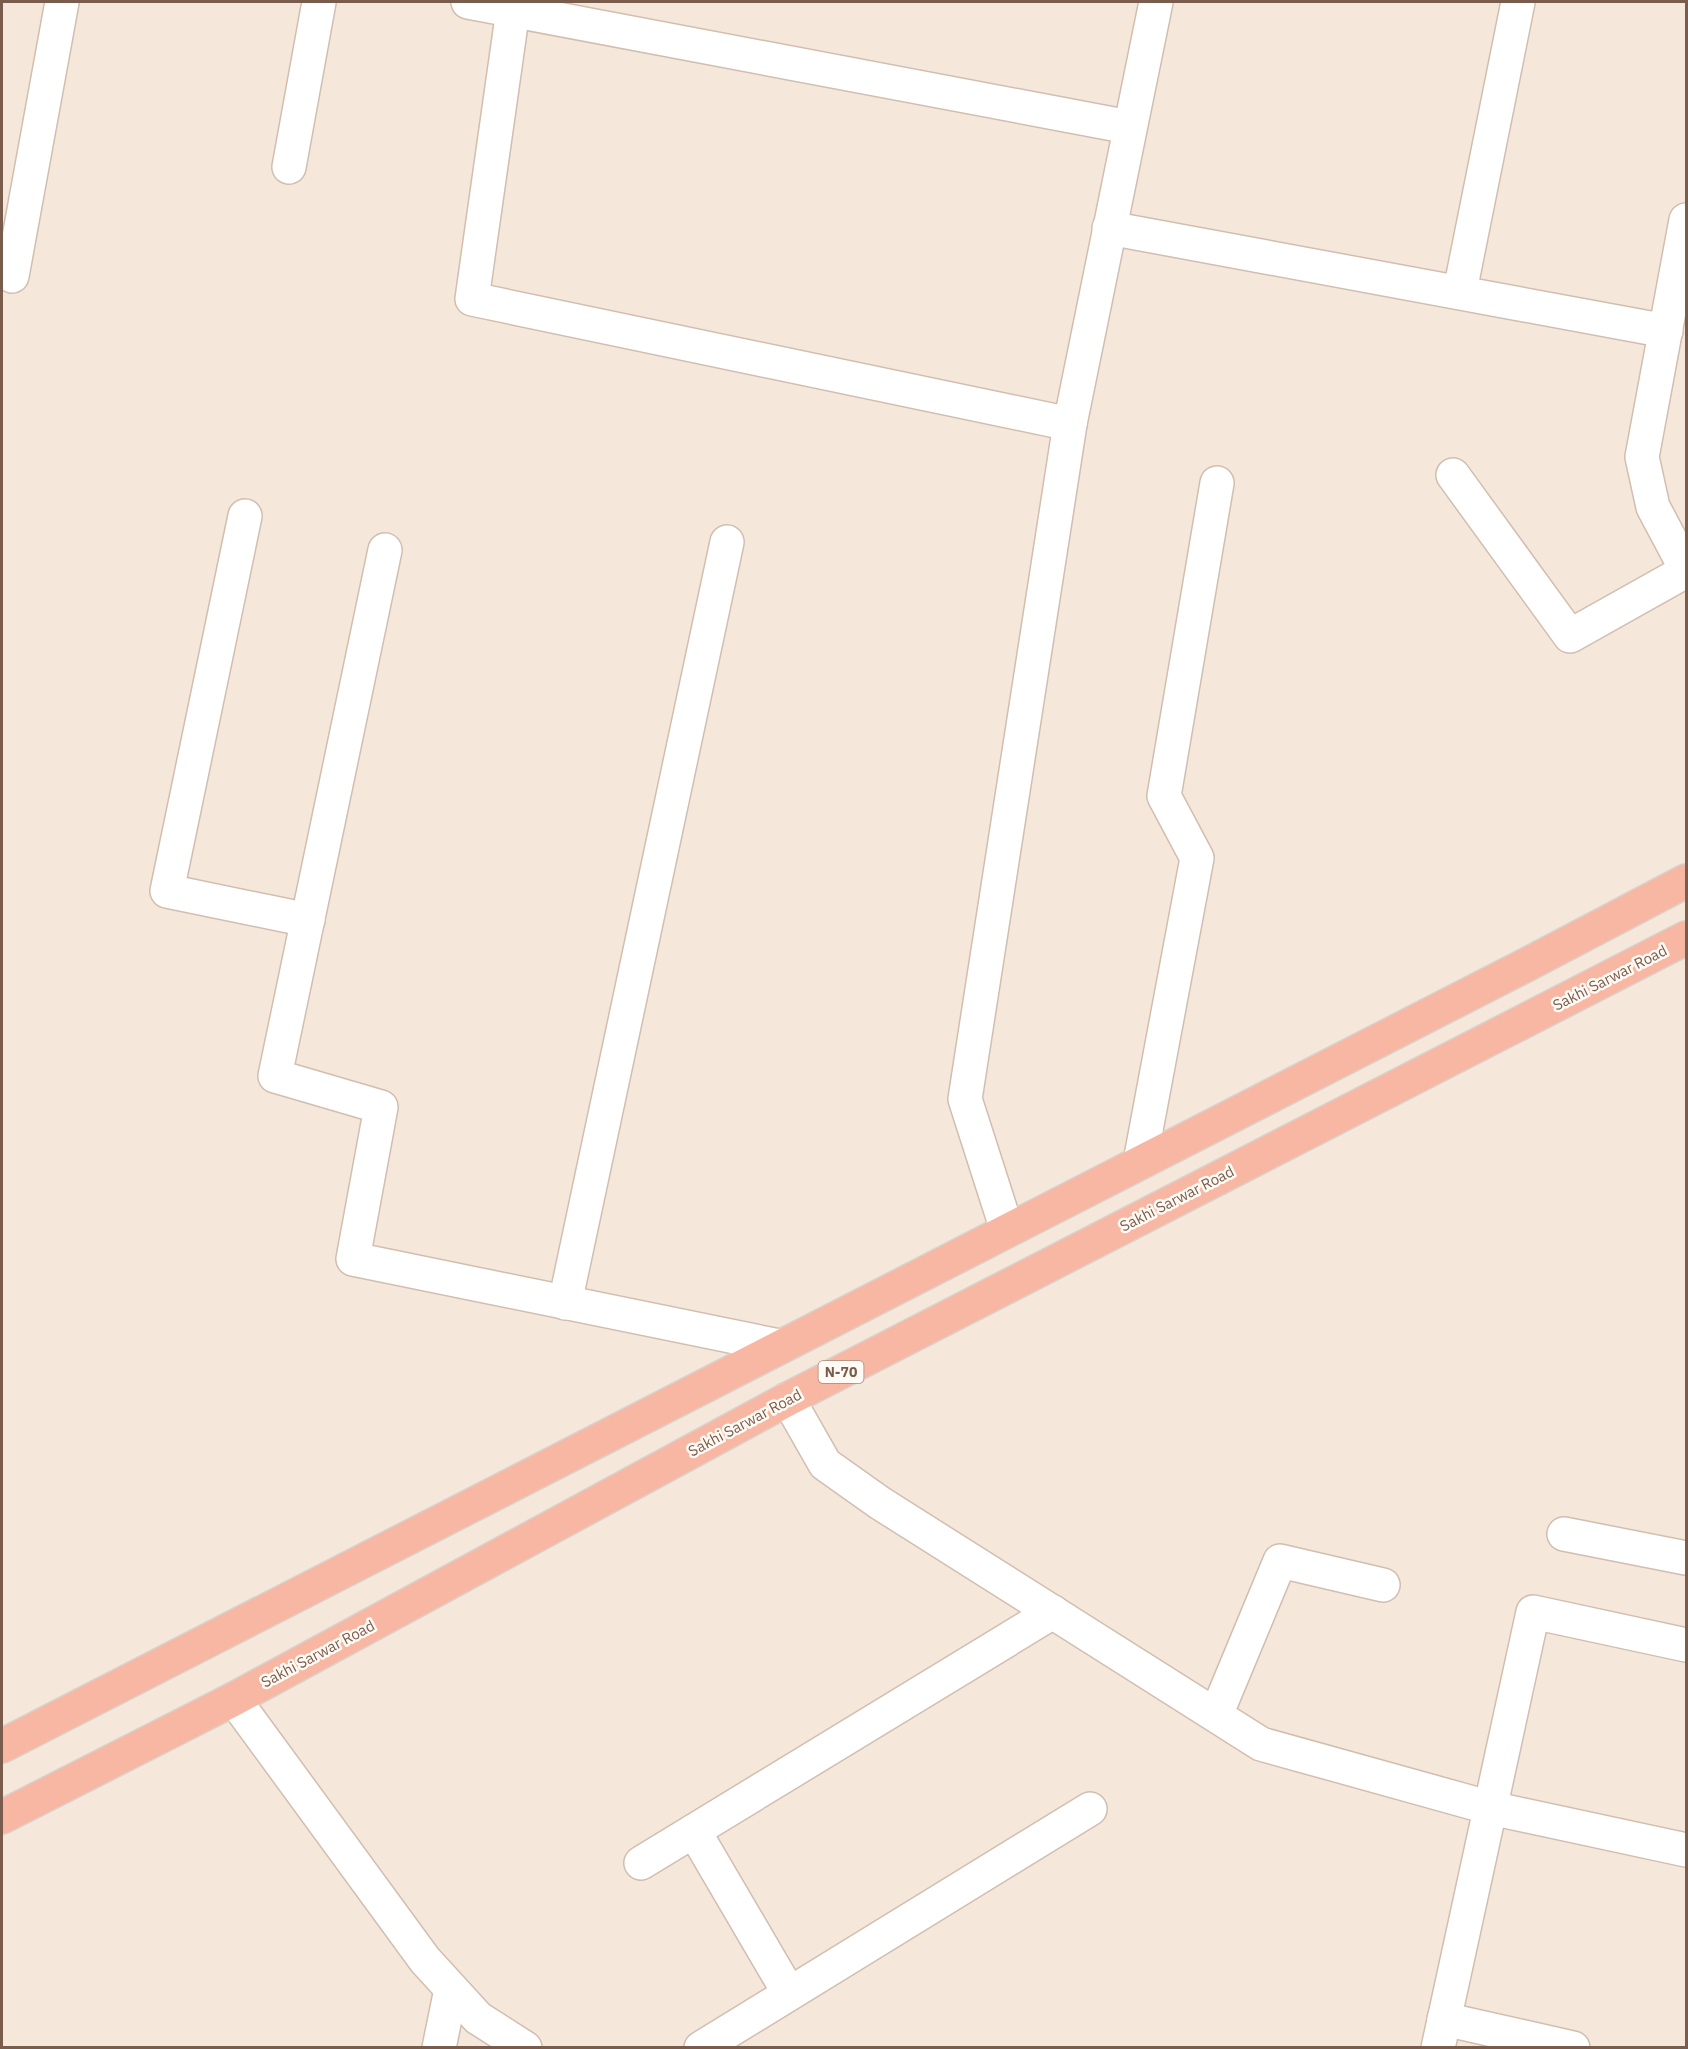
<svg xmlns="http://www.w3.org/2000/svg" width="1688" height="2049" font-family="'IBM Plex Sans',sans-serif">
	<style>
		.residential { fill: #f5e8da }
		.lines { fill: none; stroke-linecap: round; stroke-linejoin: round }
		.minor-casing { stroke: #d1beb0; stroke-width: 36 }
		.highway-casing { stroke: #dad1cd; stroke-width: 36 }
		.minor { stroke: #fff; stroke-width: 33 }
		.highway { stroke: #f7b7a3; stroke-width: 33 }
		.labels { text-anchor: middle; stroke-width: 5; stroke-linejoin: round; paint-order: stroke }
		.shield { fill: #fffaf3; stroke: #a28b7f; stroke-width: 1.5 }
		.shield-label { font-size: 14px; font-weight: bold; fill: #7a5c4d }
		.street-label { font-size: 15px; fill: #7a5c4d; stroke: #fffaf3 }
	</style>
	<rect width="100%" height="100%" fill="#fdf6ec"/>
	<rect class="residential" x="2" y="2" width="1684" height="2045"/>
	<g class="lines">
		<g class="minor-casing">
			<g id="minor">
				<polyline points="468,2 1129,127"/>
				<polyline points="513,10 472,299 1070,424"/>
				<polyline points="289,167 319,2"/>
				<polyline points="1686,220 1642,457 1653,507 1686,569"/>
				<polyline points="1109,228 1666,331"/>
				<polyline points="12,276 62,2"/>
				<polyline points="1460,291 1518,2"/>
				<polyline points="1453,475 1570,636 1686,571"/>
				<polyline points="245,516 167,891 308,920"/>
				<polyline points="385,550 275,1076 381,1107 353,1259 779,1346"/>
				<polyline points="1140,1162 1197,858 1164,796 1217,483"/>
				<polyline points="1007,1230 965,1099 1070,424 1156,2"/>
				<polyline points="565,1303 727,542"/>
				<polyline points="788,1399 825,1464 880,1503 1261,1744 1491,1808 1686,1850"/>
				<polyline points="1564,1534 1686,1558"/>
				<polyline points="234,1699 425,1960 478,2018 525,2048"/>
				<polyline points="1216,1715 1280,1561 1383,1585"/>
				<polyline points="694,1831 789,1993"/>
				<polyline points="641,1863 1053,1612"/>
				<polyline points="1444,2019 1573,2048"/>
				<polyline points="439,2048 451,1989"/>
				<polyline points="701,2048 1090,1809"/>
				<polyline points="1438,2048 1533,1612 1686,1645"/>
			</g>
		</g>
		<g class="highway-casing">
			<g id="highway">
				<polyline points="2,1746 1528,964 1686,881"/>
				<polyline points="2,1817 234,1699 788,1399 1686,938"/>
			</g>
		</g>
		<use href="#minor" class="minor"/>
		<use href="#highway" class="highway"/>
	</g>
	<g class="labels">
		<rect class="shield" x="818.5" y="1361" width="45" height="22" rx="4.5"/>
		<g class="shield-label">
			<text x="841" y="1377">N-70</text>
		</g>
		<g class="street-label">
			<text transform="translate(1610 978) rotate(-27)" y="5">Sakhi Sarwar Road</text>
			<text transform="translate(1177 1199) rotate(-27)" y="5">Sakhi Sarwar Road</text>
			<text transform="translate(745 1423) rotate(-28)" y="5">Sakhi Sarwar Road</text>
			<text transform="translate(318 1654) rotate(-28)" y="5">Sakhi Sarwar Road</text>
		</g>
	</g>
	<rect width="1688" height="2049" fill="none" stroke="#7a5c4d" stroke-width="6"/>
</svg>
